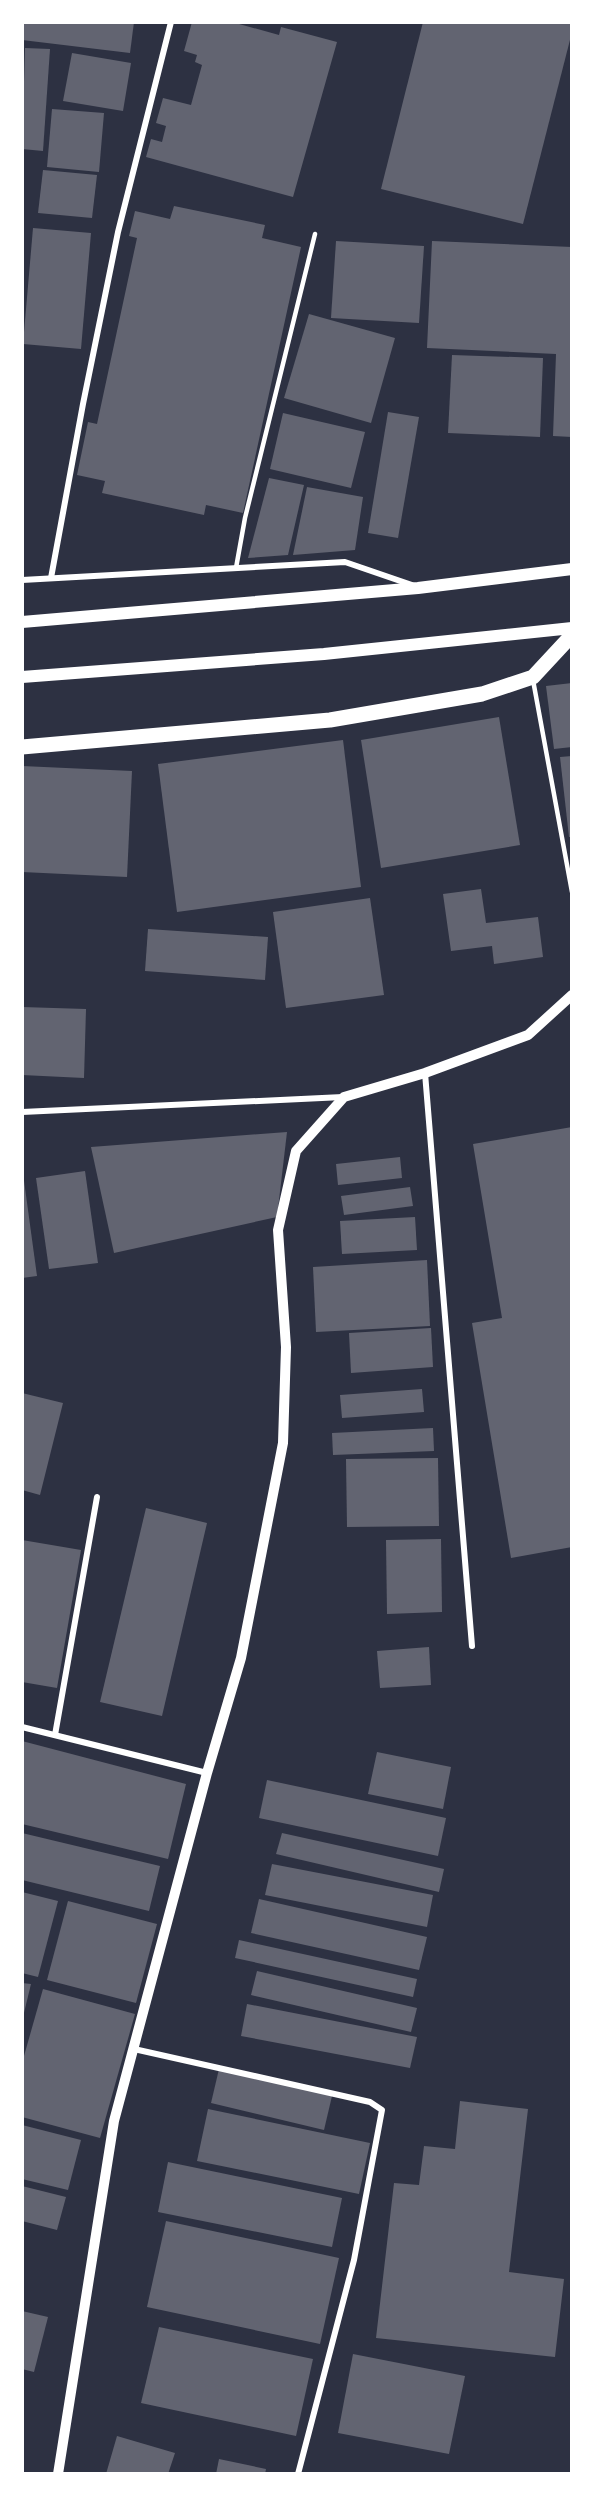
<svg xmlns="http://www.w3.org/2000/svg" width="594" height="2496" font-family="Barlow,sans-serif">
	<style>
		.building { fill: #626471 }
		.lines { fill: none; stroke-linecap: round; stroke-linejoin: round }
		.service { stroke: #fff; stroke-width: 4.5 }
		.minor { stroke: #fff; stroke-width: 6 }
		.tertiary { stroke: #fff; stroke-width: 10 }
		.secondary { stroke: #fff; stroke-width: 12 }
		.primary { stroke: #fff; stroke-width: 15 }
	</style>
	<rect width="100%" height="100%" fill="#2d3142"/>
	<g class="building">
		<polygon points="22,22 134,22 130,53 22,40"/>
		<polygon points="192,22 232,22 279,35 281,27 337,42 293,197 146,157 151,139 162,142 166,126 156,123 163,98 191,105 202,65 195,62 197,55 184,51"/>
		<polygon points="423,22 572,22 572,32 523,224 381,189"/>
		<polygon points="25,48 50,49 43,151 22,149"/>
		<polygon points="72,53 131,63 123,111 63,101"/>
		<polygon points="52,109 104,113 99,172 47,167"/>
		<polygon points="43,170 97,175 92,218 38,213"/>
		<polygon points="174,206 265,225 262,238 301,247 243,513 206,505 204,515 102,493 105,481 77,475 88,422 97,424 137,238 129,236 135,211 170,219"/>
		<polygon points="33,228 91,233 81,349 23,344"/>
		<polygon points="336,241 424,246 419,323 331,318"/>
		<polygon points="432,241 572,247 572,437 553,436 556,354 427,348"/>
		<polygon points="309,314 395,338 371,423 284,398"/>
		<polygon points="452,355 543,358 540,437 448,433"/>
		<polygon points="388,412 419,417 398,538 368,533"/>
		<polygon points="283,413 365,432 351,488 270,469"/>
		<polygon points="269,478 304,485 288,555 248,558"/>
		<polygon points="307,487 363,497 355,550 293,555"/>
		<polygon points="572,683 572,747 554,749 546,686"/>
		<polygon points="499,717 520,845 381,868 361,740"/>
		<polygon points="343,740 361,887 177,912 158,764"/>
		<polygon points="572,756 572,837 569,837 560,757"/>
		<polygon points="22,766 132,771 127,877 22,872"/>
		<polygon points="481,889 486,923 538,917 543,957 494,964 492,946 451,951 443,894"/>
		<polygon points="370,898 384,995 286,1008 273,912"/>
		<polygon points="148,929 268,937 265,980 145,971"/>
		<polygon points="22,1007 86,1009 84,1078 22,1075"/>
		<polygon points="572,1127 572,1547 511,1558 472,1323 502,1318 473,1144"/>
		<polygon points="287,1132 277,1217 114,1253 91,1147"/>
		<polygon points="400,1157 402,1178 338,1185 336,1164"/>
		<polygon points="22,1166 37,1276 22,1278"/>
		<polygon points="85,1171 98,1263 49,1269 36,1178"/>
		<polygon points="410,1187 413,1206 344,1215 341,1196"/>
		<polygon points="415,1217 417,1250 342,1254 340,1221"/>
		<polygon points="427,1260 430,1326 316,1332 313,1267"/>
		<polygon points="431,1328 433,1367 351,1373 349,1333"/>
		<polygon points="422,1389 424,1412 342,1418 340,1395"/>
		<polygon points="22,1393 63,1403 40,1495 22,1490"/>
		<polygon points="433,1428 434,1451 333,1455 332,1433"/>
		<polygon points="438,1458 439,1526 347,1527 346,1459"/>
		<polygon points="146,1508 207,1523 162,1716 100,1702"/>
		<polygon points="441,1539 442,1612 387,1614 386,1540"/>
		<polygon points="22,1540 81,1550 57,1688 22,1682"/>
		<polygon points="429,1647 431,1685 380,1688 377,1651"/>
		<polygon points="22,1741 186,1784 168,1859 22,1824"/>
		<polygon points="377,1752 451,1767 443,1809 368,1794"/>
		<polygon points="267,1780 446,1818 438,1856 259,1818"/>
		<polygon points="22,1833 160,1866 149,1911 22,1880"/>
		<polygon points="282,1833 444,1869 439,1892 276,1854"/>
		<polygon points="272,1864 433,1895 427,1927 265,1895"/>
		<polygon points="22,1892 58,1901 38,1977 22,1973"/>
		<polygon points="259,1899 427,1937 419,1970 251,1933"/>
		<polygon points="68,1901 157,1924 136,2003 47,1980"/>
		<polygon points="239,1940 417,1979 413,1997 235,1958"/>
		<polygon points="257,1971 417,2008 411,2032 251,1995"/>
		<polygon points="22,1983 31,1984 23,2017 22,2016"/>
		<polygon points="43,1989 135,2014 100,2138 22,2117 22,2063"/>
		<polygon points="247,2004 417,2037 410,2068 241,2036"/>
		<polygon points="219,2069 332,2096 324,2130 211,2103"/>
		<polygon points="460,2101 528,2109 509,2272 564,2279 555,2357 376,2338 394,2183 419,2185 424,2146 455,2149"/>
		<polygon points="208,2109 370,2143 359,2194 197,2161"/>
		<polygon points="22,2125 81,2140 68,2190 22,2179"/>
		<polygon points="168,2162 342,2198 332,2247 158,2212"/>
		<polygon points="22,2186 66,2197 57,2230 22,2221"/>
		<polygon points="166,2221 339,2258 320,2344 147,2307"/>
		<polygon points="22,2311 48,2317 34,2372 22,2369"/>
		<polygon points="159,2327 313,2359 296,2436 141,2403"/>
		<polygon points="353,2354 465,2376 449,2454 338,2433"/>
		<polygon points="117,2436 175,2453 168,2474 106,2474"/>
		<polygon points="219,2459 266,2469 265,2474 216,2474"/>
	</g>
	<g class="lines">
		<g class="service">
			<polyline points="236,568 245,518 315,234"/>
			<polyline points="533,680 572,892"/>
		</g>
		<g class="minor">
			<polyline points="51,578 83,404 118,232 171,22"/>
			<polyline points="22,580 345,562 412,585"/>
			<polyline points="425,1073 472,1646"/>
			<polyline points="22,1112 343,1097"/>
			<polyline points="22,1727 207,1773"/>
			<polyline points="55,1735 97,1497"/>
			<polyline points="134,2049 370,2102 382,2110 354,2260 298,2474"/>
		</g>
		<polyline class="tertiary" points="58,2474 114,2121 207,1773 241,1658 283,1443 286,1347 278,1230 296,1151 344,1097 425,1073 528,1035 572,995"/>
		<g class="secondary">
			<polyline points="22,622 418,588 572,569"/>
			<polyline points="22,677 324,654 572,628"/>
		</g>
		<polyline class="primary" points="22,747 330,720 482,694 533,677 572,635"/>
	</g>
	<rect width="594" height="2496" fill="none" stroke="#ffffff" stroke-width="48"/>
</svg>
